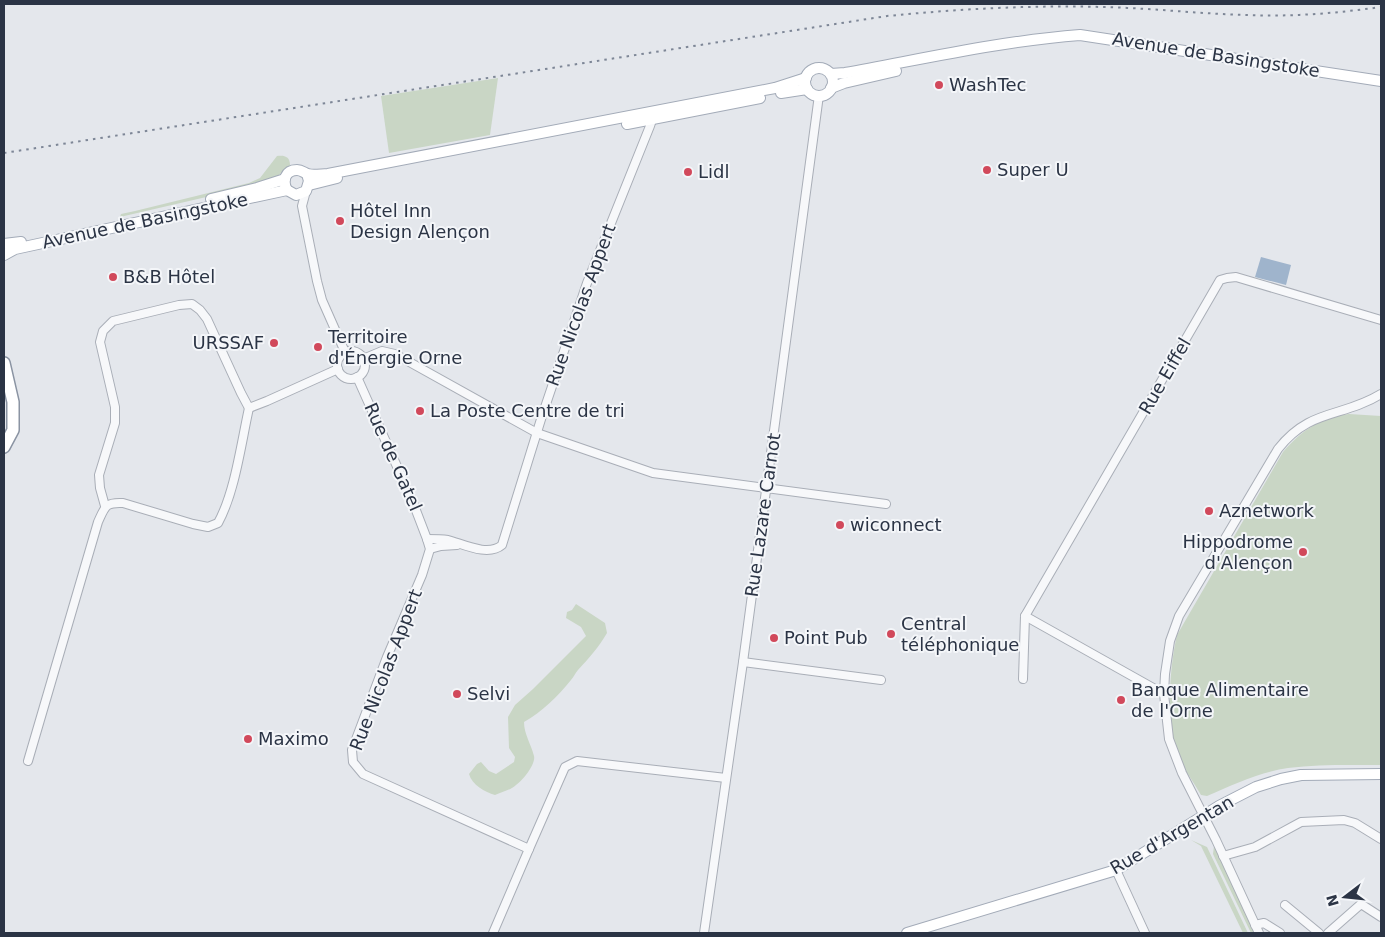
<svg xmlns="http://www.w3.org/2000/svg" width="1385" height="937" font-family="'DejaVu Sans',sans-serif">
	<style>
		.green { fill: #c9d6c5 }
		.water { fill: #9fb4cc }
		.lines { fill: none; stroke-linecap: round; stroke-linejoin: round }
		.minor-casing { stroke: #a9aeb7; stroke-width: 10 }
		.major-casing { stroke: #a3abb8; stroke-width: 12 }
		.highway-casing { stroke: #8b94a3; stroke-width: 14 }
		.minor { stroke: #f7f8fa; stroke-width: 8 }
		.major { stroke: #fff; stroke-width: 10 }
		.highway { stroke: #fff; stroke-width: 11 }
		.rail { stroke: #7d8696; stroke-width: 2; stroke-dasharray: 2.5 5; stroke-linecap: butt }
		.poi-dot { fill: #d1495b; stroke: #f4f6f9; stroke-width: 2 }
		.labels { text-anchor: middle; stroke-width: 4; stroke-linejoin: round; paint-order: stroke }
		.street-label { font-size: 18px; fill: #2b3445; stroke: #f4f6f9 }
		.poi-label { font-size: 18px; fill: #2b3445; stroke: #f4f6f9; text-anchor: start }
	</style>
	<rect width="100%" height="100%" fill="#e4e7ec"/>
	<g class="green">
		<polygon points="498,78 490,135 389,153 381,96"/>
		<path d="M277 156C285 155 290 157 290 165L271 182 120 217 121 214 135 211 249 183 260 178Z"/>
		<path d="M1349 414 1381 416V765C1350 765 1319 764 1288 768 1260 772 1232 785 1207 796L1201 795C1192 779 1180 765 1175 747 1166 718 1170 664 1177 635L1283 452C1302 430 1320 418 1349 414Z"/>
		<path d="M576 604 605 623 607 633C599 647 589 658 578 670 575 673 574 677 571 680 558 696 542 712 524 722 524 734 531 744 534 756 536 764 523 780 516 785 511 790 502 792 495 795 485 792 472 785 469 774L477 764 481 762 489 771 496 774 514 762 515 757 509 748 508 717 515 705 533 689 586 636 581 627 566 618 567 612 572 610Z"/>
		<polygon points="1191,840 1207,847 1248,933 1243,933 1201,846"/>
		<polygon points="1214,846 1256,933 1251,933 1213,854"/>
	</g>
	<polygon class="water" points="1261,257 1291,265 1286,285 1255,277"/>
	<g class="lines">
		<g class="minor-casing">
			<g id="minor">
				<polyline points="306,191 302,206 317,281 322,300 345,352"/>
				<circle cx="351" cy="365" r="14"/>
				<polyline points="363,359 382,351 395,354 537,433 653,473 886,504"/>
				<polyline points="357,377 412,500 427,539 430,549 422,575 387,657 352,750 353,762 363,774 529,849 565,767 577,761 726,778"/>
				<polyline points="105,506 100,488 99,475 115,423 115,407 100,342 103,331 113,321 179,305 192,304 200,310 207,319 241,393 249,408 267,401 338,369"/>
				<path d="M427 539C434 539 441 539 448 540 463 544 488 557 502 545L542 416 587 283 650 126 652 120 651 115"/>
				<polyline points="430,549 441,546 457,545"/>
				<polyline points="1025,616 1164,694"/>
				<polyline points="743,662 881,680"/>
				<polyline points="1023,679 1025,616 1220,280 1227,278 1236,277 1381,320"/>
				<path d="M28 761 98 522C105 507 105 502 123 503L193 524 208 527 218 523C235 492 241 444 249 408"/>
				<polyline points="1223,856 1255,847 1301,822 1344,820 1355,823 1381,839"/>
				<polyline points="1116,870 1145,933"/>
				<polyline points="1285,905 1319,933"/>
				<polyline points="1255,925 1264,923 1280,933"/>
				<polyline points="493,933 529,849"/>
				<polyline points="704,933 743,662 819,95"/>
				<path d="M1259 933 1216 840 1182 773 1169 739 1164 694 1165 674 1170 641 1179 616 1278 449C1310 408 1342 418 1381 394"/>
				<polyline points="1328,933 1361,904 1381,917"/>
			</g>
		</g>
		<g class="major-casing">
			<g id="major">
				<circle cx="819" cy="82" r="14"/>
				<path d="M831 74 845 73C923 59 1001 41 1080 35L1381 81"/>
				<polyline points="831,88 844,83 896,71"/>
				<polyline points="781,93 807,89"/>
				<polyline points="627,124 760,98"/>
				<path d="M307 174 309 181 306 191 296 195 287 190C282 181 285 170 297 170 302 170 304 173 308 174 313 176 322 174 328 174L775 88 806 78"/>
				<polyline points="309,185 337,178"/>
				<polyline points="211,199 257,188 285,179"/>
				<polyline points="4,244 21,242"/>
				<polyline points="4,255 15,249 287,190"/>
				<polyline points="907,933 1116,870 1219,806 1256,787 1281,779 1301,775 1381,774"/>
			</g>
		</g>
		<g class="highway-casing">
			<polyline id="highway" points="4,363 13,402 13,430 4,447"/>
		</g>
		<use href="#minor" class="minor"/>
		<use href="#major" class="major"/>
		<use href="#highway" class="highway"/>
		<path class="rail" d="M4 153 887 16C959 9 1030 5 1102 7 1151 8 1200 14 1249 15 1293 17 1338 13 1381 7"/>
	</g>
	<g class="poi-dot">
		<circle cx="939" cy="85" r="5"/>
		<circle cx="987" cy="170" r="5"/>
		<circle cx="688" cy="172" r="5"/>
		<circle cx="340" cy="221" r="5"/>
		<circle cx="113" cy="277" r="5"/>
		<circle cx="274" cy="343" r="5"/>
		<circle cx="318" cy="347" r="5"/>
		<circle cx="420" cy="411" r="5"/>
		<circle cx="1209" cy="511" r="5"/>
		<circle cx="840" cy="525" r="5"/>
		<circle cx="1303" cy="552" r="5"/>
		<circle cx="891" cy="634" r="5"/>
		<circle cx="774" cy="638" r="5"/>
		<circle cx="457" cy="694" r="5"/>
		<circle cx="1121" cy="700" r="5"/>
		<circle cx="248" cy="739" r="5"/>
	</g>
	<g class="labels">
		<g class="street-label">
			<text transform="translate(1216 55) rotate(9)" y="6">Avenue de Basingstoke</text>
			<text transform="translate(145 221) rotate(-12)" y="6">Avenue de Basingstoke</text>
			<text transform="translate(581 305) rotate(-70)" y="6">Rue Nicolas Appert</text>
			<text transform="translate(1165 376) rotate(-60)" y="6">Rue Eiffel</text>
			<text transform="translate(393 457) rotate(66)" y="6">Rue de Gatel</text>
			<text transform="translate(763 515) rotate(-82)" y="6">Rue Lazare Carnot</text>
			<text transform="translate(386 670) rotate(-69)" y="6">Rue Nicolas Appert</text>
			<text transform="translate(1172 835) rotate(-30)" y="6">Rue d'Argentan</text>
		</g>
		<g class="poi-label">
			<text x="949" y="91">WashTec</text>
			<text x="997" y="176">Super U</text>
			<text x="698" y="178">Lidl</text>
			<text x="350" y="217">Hôtel Inn<tspan x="350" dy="21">Design Alençon</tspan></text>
			<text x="123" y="283">B&amp;B Hôtel</text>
			<text x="328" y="343">Territoire<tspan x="328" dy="21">d'Énergie Orne</tspan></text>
			<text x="264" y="349" text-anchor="end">URSSAF</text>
			<text x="430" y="417">La Poste Centre de tri</text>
			<text x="1219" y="517">Aznetwork</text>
			<text x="850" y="531">wiconnect</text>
			<text x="1293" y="548" text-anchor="end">Hippodrome<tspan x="1293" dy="21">d'Alençon</tspan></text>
			<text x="901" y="630">Central<tspan x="901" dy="21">téléphonique</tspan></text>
			<text x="784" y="644">Point Pub</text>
			<text x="1131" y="696">Banque Alimentaire<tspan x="1131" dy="21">de l'Orne</tspan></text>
			<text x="467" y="700">Selvi</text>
			<text x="258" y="745">Maximo</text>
		</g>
	</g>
	<rect width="1385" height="937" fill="none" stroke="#2b3445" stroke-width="10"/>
	<g transform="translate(1345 897) rotate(254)" stroke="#f4f6f9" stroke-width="4" paint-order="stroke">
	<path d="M0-4L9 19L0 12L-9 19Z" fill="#2b3445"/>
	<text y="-8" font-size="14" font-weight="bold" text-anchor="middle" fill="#2b3445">N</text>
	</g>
</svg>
